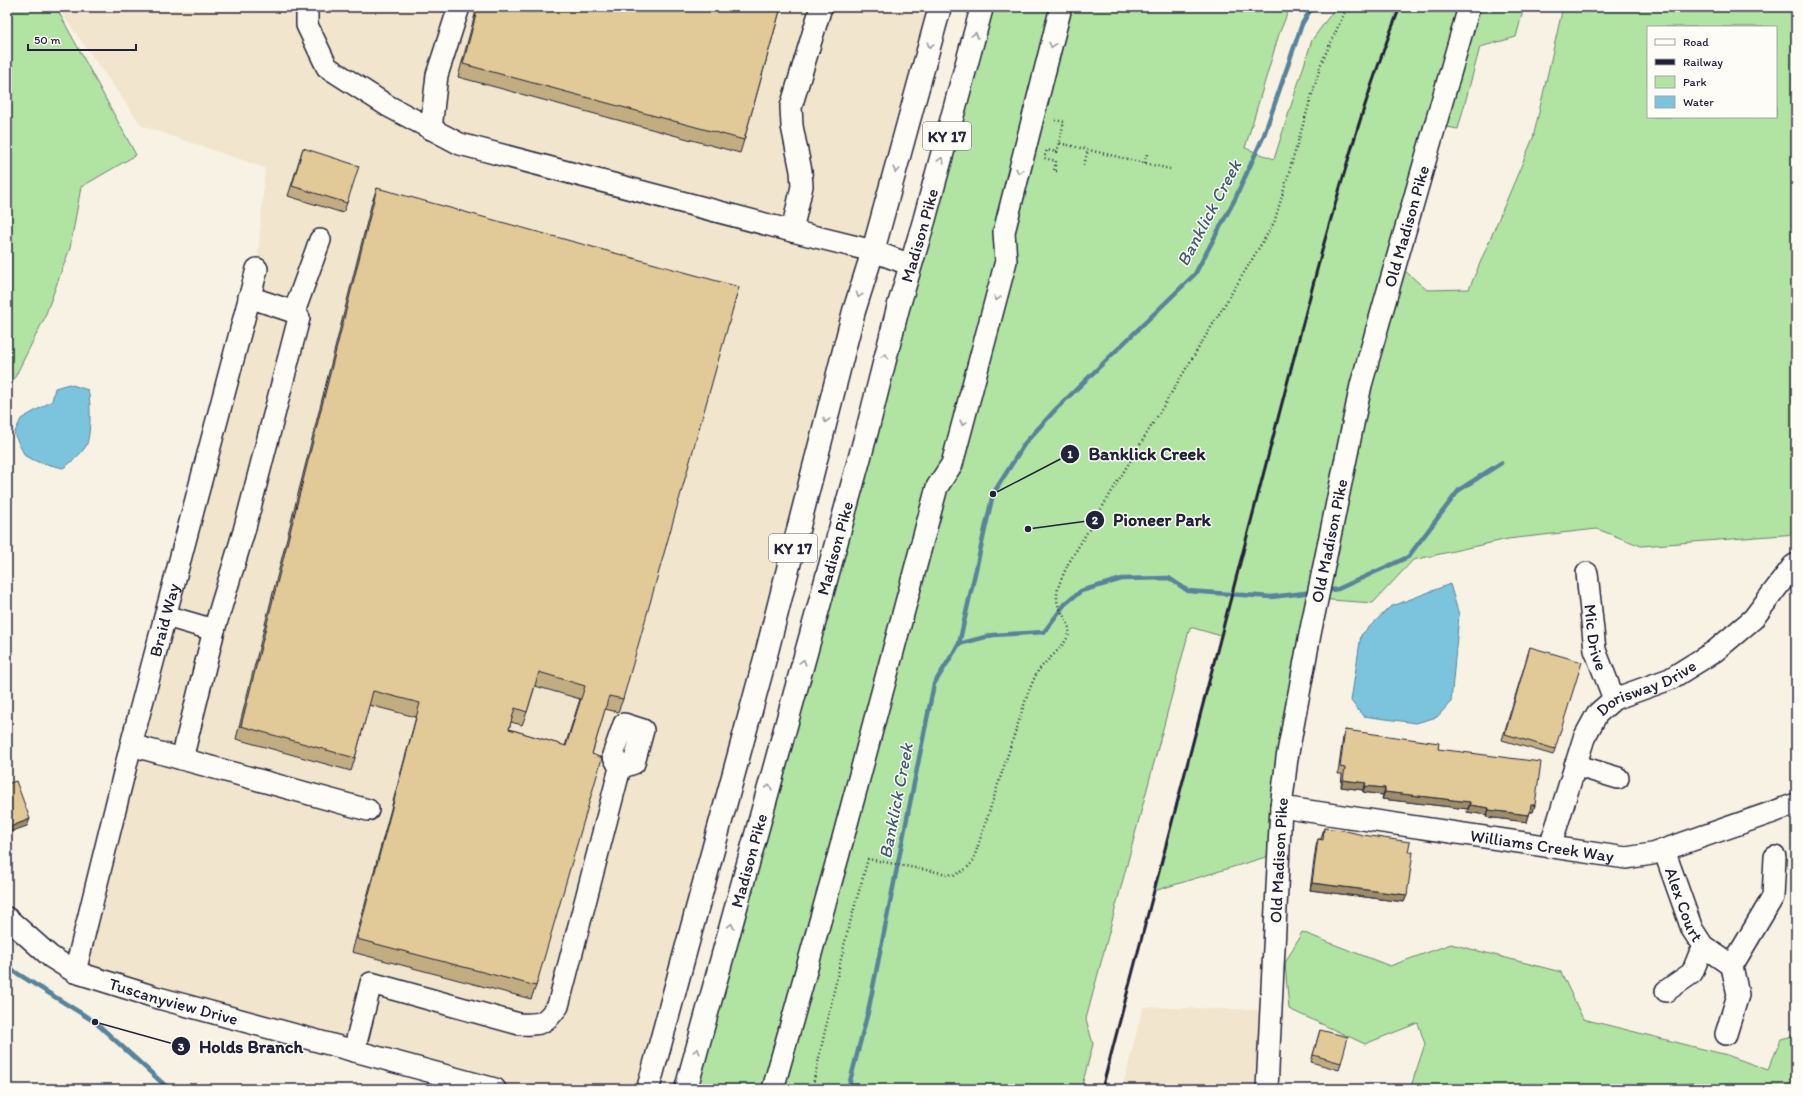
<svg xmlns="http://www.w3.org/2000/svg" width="1803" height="1096" font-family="Itim,sans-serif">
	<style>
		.built { fill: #f1e6cd }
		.green { fill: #b1e3a3; stroke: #6a826f; fill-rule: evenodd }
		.water { fill: #7cc4dd; stroke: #58839c }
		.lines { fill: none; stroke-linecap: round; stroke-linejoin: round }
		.stream { stroke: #58839c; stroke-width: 4.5 }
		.minor-casing { stroke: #22223b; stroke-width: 24 }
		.major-casing { stroke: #22223b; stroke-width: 25 }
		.path { stroke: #22223b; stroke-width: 2.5; stroke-dasharray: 1 3; stroke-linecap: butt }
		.minor { stroke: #fdfcf7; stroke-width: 21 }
		.major { stroke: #fdfcf7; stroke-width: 22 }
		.rail { stroke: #22223b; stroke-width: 3 }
		.wall { fill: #c2ad83; stroke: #22223b; fill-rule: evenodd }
		.shaded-wall { fill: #9e8d6a; stroke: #22223b }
		.building { fill: #e2c998; stroke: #22223b; fill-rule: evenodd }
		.oneway { stroke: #9a9aa2 }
		.labels { text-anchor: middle; stroke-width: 3; stroke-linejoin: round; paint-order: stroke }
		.shield { fill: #fdfcf7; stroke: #646373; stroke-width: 1 }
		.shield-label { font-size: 16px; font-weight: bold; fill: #22223b }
		.street-label { font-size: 17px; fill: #22223b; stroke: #fdfcf7 }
		.water-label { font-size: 18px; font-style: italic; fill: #425b74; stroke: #fdfcf7 }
		.leader { fill: none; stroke: #22223b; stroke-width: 1.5 }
		.callout-dot { fill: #22223b; stroke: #fdfcf7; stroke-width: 1.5 }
		.mark-label { font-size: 12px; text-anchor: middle; font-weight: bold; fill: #fff }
		.callout-label { font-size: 18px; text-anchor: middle; font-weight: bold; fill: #22223b; stroke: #fdfcf7; stroke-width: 3; stroke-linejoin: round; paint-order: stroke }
	</style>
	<rect width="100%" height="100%" fill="#f8f2e4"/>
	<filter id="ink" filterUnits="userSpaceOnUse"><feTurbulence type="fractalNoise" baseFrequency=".025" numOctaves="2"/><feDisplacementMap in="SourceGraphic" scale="8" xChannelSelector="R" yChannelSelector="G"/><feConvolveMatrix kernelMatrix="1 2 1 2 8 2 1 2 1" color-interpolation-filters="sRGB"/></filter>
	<g filter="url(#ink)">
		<g class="built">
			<polygon points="57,7 940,7 648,1089 495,1089 75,972 257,270 265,168 142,126"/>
			<polygon points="1143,1007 1272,1010 1267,1089 1122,1089"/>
		</g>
		<g class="green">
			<polygon points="7,7 56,7 136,155 81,187 70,248 44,319 7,393"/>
			<path d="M982 7H1290L1279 34 1245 148 1274 159 1312 40 1336 7H1524L1516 37 1480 47 1458 129 1435 125 1396 263 1427 290 1469 289 1533 138 1563 7H1796V534L1641 546 1597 529 1508 539 1413 560 1373 603 1317 599 1279 853 1154 891 1221 636 1190 627 1086 1019 1093 1044 1081 1089H686ZM1648 27H1776V117H1648Z"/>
			<polygon points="1302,932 1390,966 1451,944 1561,972 1583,1019 1727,1055 1768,1070 1781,1039 1796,1035 1796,1089 1698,1089 1692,1083 1628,1089 1410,1089 1425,1044 1418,1023 1365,1044 1289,1009 1285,963"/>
		</g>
		<g class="water">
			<path d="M69 384 88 390C91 400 91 437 86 446 81 454 71 463 63 468L38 462 25 456 14 434 21 419 52 401 55 388Z"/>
			<polygon points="1450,584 1459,615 1451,702 1437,717 1416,723 1363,716 1351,701 1361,635 1390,607"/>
		</g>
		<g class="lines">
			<g class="stream">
				<polyline points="1325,591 1338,589 1408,557 1459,490 1501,463"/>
				<polyline points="959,644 993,635 1044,632 1065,604 1081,591 1122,579 1169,578 1188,591 1271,597 1313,592"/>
				<polyline points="7,967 95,1022 169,1089"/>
				<polyline points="848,1089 868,1012 934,684 959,644 993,494 1025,443 1056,409 1195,274 1235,199 1264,135 1302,24 1312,7"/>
			</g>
			<g class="minor-casing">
				<g id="minor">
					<polyline points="307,7 307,25 327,67 388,106 460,144 792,231 873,251 911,265"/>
					<polyline points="431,129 437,75 459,7"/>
					<polyline points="792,231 802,186 801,171 792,126 791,107 821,7"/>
					<polyline points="294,312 320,240"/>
					<path id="s1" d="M1587 573 1595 650 1614 699"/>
					<polyline points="166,616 214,630 244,531 299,318 294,312 249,297"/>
					<polyline points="131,745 182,759 214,630"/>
					<polyline points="182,759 368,810"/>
					<polyline points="1575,765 1618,778"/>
					<path id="s2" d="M1281 807 1626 858 1652 854 1796 804"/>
					<path id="s3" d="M1550 847 1584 738 1597 714 1614 699 1670 679 1715 651 1753 619 1793 566 1796 564"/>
					<path id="s4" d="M1664 850 1692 929 1703 946 1732 966"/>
					<path id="s5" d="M7 918 51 957 75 972 155 997 495 1089"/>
					<path id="s6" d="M75 972 131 745 257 269"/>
					<polyline points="1666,991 1692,973 1703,946"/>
					<polyline points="1726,1034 1738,995 1732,966 1773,897 1775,857"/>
					<path d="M354 1051 371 983 519 1024C542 1025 544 1024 558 1006L620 768 634 763 643 730 624 724 613 755 620 768"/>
					<polyline points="773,1089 838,857 937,487 952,464 1006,261 1004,232 1061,7"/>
					<path id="s7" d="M1267 1089 1281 807 1287 758 1310 634 1361 385 1469 7"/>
				</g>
			</g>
			<g class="major-casing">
				<g id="major">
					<polyline points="648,1089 766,655 854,311 873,251 940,7"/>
					<path id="s8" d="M686 1089 867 431 898 308 924 221 982 7"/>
				</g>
			</g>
			<g class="path">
				<polyline points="1055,120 1064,122 1059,143 1170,169"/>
				<polyline points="1145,163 1147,154"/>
				<polyline points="1084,165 1088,150"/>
				<polyline points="1057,171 1054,171 1056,161 1044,158 1047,150 1057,152 1059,143"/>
				<path d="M812 1089 846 937 868 859 953 875C963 872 967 869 973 861L1028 693C1031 686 1034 678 1038 671 1046 660 1066 646 1069 633 1071 622 1057 610 1057 599 1056 587 1064 574 1068 564L1274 223 1321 64 1347 7"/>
			</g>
			<use href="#minor" class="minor"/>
			<use href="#major" class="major"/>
			<path class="rail" d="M1102 1089 1324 243C1347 163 1369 84 1400 7"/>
		</g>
		<g class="wall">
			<polygon points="477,7 781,7 744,140 740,153 458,77"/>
			<polygon points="303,148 347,203 343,213 288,196"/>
			<path d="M377 188 623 699 618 712 605 709 592 754 536 986 531 999 352 952 416 717 369 705 355 758 351 771 236 739 372 202ZM535 686 580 699 565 746 509 729 511 722 522 725 527 712Z"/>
			<polygon points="1530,647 1555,749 1553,755 1502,740"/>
			<polygon points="1345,730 1438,749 1535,805 1533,812 1530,812 1527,822 1486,817 1487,815 1467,812 1468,809 1382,799 1383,795 1363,792 1363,790 1341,787 1342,774 1338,774 1343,737"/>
			<polygon points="1324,828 1408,852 1407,895 1404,902 1310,890 1316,846 1318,839 1321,839 1322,835"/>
			<polygon points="1320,1030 1341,1063 1339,1070 1311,1062"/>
		</g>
		<g class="shaded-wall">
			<polygon points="1343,780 1366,783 1363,790 1341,787"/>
			<polygon points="1365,786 1385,788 1383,795 1363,792"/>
			<polygon points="1385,792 1470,802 1468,809 1382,799"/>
			<polygon points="1470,805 1489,808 1487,815 1467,812"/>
			<polygon points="1531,805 1535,805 1533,812 1528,811"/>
			<polygon points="1489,810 1529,815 1527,822 1486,817"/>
			<polygon points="30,819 27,826 7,833 7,828"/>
			<polygon points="1312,883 1407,895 1404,902 1310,890"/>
		</g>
		<g class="building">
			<polygon points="478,7 781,7 744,140 463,64"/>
			<polygon points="303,148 359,166 347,203 292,186"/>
			<path d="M377 188 739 287 623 699 609 696 592 754 602 758 536 986 357 939 420 703 373 691 355 758 241 726ZM539 672 585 686 566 746 509 729 515 708 527 712Z"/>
			<polygon points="1530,647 1582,662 1555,749 1505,734"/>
			<polygon points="1345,730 1439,743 1438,749 1541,762 1535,805 1531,805 1529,815 1489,810 1489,808 1470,805 1470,802 1385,792 1385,788 1365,786 1366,783 1343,780 1345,768 1340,767"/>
			<polygon points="16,781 30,819 7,828 7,784"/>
			<polygon points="1324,828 1342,830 1363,835 1410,842 1408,852 1413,852 1407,895 1312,883 1318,839 1323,840"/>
			<polygon points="1320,1030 1348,1037 1341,1063 1313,1055"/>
		</g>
		<defs><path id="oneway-chevron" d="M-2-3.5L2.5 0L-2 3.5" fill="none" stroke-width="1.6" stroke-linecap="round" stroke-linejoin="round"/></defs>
		<g class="oneway">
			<use href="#oneway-chevron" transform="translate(975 35) rotate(-75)"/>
			<use href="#oneway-chevron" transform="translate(930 45) rotate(105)"/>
			<use href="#oneway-chevron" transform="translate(1052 45) rotate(104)"/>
			<use href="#oneway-chevron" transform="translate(941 160) rotate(-75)"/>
			<use href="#oneway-chevron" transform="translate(896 170) rotate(105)"/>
			<use href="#oneway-chevron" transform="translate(1019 171) rotate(103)"/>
			<use href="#oneway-chevron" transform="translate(859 295) rotate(108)"/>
			<use href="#oneway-chevron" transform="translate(997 298) rotate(105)"/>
			<use href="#oneway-chevron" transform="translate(885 356) rotate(-75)"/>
			<use href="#oneway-chevron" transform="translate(826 420) rotate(104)"/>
			<use href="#oneway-chevron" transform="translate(963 423) rotate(105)"/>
			<use href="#oneway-chevron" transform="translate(803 662) rotate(-75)"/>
			<use href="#oneway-chevron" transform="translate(769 787) rotate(-75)"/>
			<use href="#oneway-chevron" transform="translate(731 926) rotate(-75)"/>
			<use href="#oneway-chevron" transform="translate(697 1051) rotate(-75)"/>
		</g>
	</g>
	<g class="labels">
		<g class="shield">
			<rect x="923" y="122" width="48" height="28" rx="3"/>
			<rect x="769" y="534" width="48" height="28" rx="3"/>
		</g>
		<g class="shield-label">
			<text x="947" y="142">KY 17</text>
			<text x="793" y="554">KY 17</text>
		</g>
		<g class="street-label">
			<text dy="6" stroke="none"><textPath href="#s7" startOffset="877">Old Madison Pike</textPath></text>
			<text dy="6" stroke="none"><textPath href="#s8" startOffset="885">Madison Pike</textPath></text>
			<text dy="6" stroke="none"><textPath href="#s7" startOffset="553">Old Madison Pike</textPath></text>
			<text dy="6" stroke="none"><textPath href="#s8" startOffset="561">Madison Pike</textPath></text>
			<text dy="6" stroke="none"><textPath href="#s6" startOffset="363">Braid Way</textPath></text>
			<text dy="6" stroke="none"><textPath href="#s1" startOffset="65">Mic Drive</textPath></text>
			<text dy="6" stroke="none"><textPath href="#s3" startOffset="198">Dorisway Drive</textPath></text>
			<text dy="6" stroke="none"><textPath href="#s2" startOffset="264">Williams Creek Way</textPath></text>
			<text dy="6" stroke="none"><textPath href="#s8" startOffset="237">Madison Pike</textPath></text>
			<text dy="6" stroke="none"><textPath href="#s7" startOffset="229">Old Madison Pike</textPath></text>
			<text dy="6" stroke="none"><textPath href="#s4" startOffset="58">Alex Court</textPath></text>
			<text dy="6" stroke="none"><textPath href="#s5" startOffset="190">Tuscanyview Drive</textPath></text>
		</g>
		<g class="water-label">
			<text transform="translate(1209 213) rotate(-62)" y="6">Banklick Creek</text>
			<text transform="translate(896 801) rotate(-79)" y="6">Banklick Creek</text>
		</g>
	</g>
	<path class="leader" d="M993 494L1070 454M1028 529L1095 520M95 1022L181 1046"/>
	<g class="callout-dot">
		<circle cx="993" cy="494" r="4"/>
		<circle cx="1028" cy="529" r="4"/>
		<circle cx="95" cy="1022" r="4"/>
		<circle cx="1070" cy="454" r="10"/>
		<circle cx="1095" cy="520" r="10"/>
		<circle cx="181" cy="1046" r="10"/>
	</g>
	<g class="mark-label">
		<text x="1070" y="458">1</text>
		<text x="1095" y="524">2</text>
		<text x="181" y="1051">3</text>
	</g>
	<g class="callout-label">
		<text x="1147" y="460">Banklick Creek</text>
		<text x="1162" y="526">Pioneer Park</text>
		<text x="251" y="1053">Holds Branch</text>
	</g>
	<rect width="1803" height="1096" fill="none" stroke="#fdfcf7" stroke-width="24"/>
	<rect x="12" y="12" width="1779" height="1072" fill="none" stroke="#22223b" stroke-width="1.5" filter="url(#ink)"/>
	<rect x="1647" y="26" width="130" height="92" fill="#fdfcf7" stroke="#a5a5ac"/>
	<rect x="1655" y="39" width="20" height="6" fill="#fdfcf7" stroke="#a5a5ac"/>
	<text x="1683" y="46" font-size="12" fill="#22223b">Road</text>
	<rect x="1655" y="59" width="20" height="6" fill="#22223b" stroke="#a5a5ac"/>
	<text x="1683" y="66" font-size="12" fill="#22223b">Railway</text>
	<rect x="1655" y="76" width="20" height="12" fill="#b1e3a3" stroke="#a5a5ac"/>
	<text x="1683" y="86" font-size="12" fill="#22223b">Park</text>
	<rect x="1655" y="96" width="20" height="12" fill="#7cc4dd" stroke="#a5a5ac"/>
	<text x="1683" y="106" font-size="12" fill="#22223b">Water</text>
	<path d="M28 44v6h108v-6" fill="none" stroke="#22223b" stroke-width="2"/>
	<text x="34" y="44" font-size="12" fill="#22223b" stroke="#fdfcf7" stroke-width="3" paint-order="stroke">50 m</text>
</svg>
